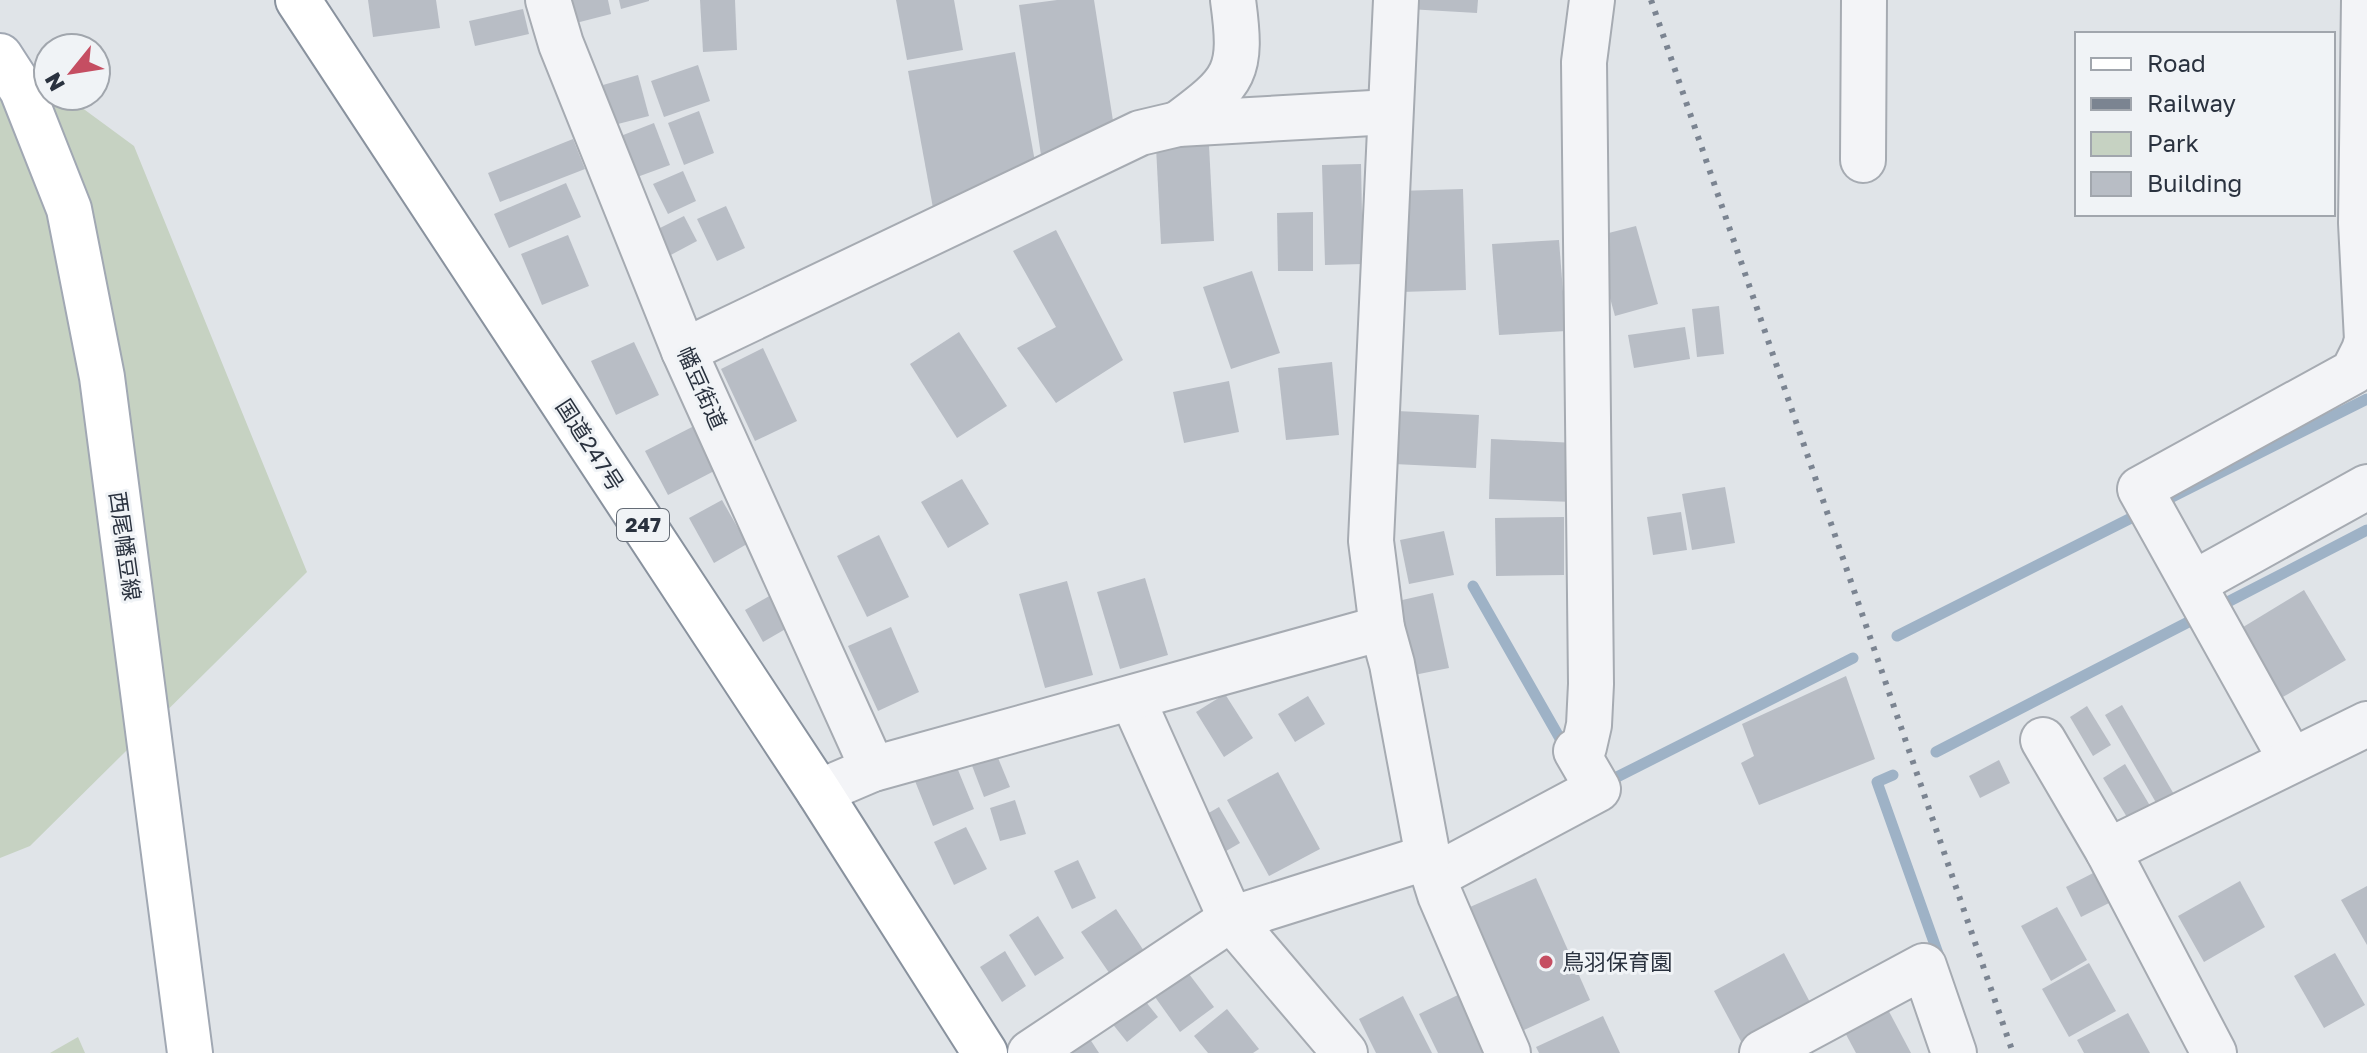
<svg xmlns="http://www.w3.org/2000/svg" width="2367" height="1053" font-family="'Golos Text','Noto Sans JP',sans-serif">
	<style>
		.green { fill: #c6d2c2 }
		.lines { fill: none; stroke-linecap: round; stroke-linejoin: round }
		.stream { stroke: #9eb2c6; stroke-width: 11 }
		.building { fill: #b8bdc5 }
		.minor-casing { stroke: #a6abb2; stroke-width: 48 }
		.major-casing { stroke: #a1a8b3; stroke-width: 48 }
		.highway-casing { stroke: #89929e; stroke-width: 48 }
		.minor { stroke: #f3f4f7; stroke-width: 44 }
		.major { stroke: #fff; stroke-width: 44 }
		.highway { stroke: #fff; stroke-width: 44 }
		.rail { stroke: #7b8491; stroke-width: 6; stroke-dasharray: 4 8; stroke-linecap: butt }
		.poi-dot { fill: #c54e62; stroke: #f0f3f6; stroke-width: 3 }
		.labels { text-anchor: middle; stroke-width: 6; stroke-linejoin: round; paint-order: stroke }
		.shield { fill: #f0f3f6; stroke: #656c76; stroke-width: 2 }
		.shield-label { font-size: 20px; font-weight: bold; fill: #2a323f }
		.street-label { font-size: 22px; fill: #2a323f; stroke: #f0f3f6 }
		.poi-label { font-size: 22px; fill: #2a323f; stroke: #f0f3f6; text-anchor: start }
	</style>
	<rect width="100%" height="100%" fill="#e0e4e8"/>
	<g class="green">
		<polygon points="0,48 48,83 48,96 66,96 134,146 307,572 30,846 0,858"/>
		<polygon points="78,1037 85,1053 50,1053"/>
	</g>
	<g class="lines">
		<g class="stream">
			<polyline points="2158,504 2367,399"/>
			<polyline points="1473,586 1566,749"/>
			<polyline points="2218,607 2367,530"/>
			<polyline points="1897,636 2143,512"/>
			<polyline points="1936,752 2202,615"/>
			<polyline points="1893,775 1877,782 1941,962"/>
			<polyline points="1604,777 1611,780 1853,658"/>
		</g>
	</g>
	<g class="building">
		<polygon points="368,0 436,0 440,28 373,37"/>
		<polygon points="571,0 608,0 611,14 576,23"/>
		<polygon points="619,0 649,0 649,1 621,9"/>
		<polygon points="700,0 735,0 737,50 703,52"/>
		<polygon points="896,0 954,0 963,50 907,60"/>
		<polygon points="1057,0 1094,0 1114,127 1042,162 1019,5"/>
		<polygon points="1409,0 1478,0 1477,13 1408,9"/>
		<polygon points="523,9 529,34 475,46 469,21"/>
		<polygon points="1015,52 1036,167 933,208 908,71"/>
		<polygon points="698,65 710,101 664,117 651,81"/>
		<polygon points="638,75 649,116 614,125 603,85"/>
		<polygon points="699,111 714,153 684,165 668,123"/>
		<polygon points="654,123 670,165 629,180 613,139"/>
		<polygon points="573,139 585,169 500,202 488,173"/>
		<polygon points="1209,145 1214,241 1161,244 1156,147"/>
		<polygon points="1361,164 1363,264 1325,265 1322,165"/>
		<polygon points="683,171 696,201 668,214 653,184"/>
		<polygon points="566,183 581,217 509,248 494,214"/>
		<polygon points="1463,189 1466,290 1401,292 1398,191"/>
		<polygon points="726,206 745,248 717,261 697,219"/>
		<polygon points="1313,212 1313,271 1278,271 1277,213"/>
		<polygon points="684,216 697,241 667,257 654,231"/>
		<polygon points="1636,226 1658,304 1615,316 1593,237"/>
		<polygon points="1056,230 1123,360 1056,403 1017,348 1056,327 1013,251"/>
		<polygon points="568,235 589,286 542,305 521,254"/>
		<polygon points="1559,240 1566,331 1499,335 1492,244"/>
		<polygon points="1252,271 1280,353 1231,369 1203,287"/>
		<polygon points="1719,306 1724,354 1697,357 1692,309"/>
		<polygon points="1685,327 1690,359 1634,368 1628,335"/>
		<polygon points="959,332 1007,406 957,438 910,364"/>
		<polygon points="634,342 659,395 616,415 591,361"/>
		<polygon points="763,348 797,421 755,441 721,369"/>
		<polygon points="1332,362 1339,435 1286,440 1278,368"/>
		<polygon points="1229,381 1239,432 1184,443 1173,392"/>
		<polygon points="1397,411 1479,415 1476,468 1394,464"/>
		<polygon points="696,425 718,469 668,495 645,451"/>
		<polygon points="1491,439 1576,443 1574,502 1489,499"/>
		<polygon points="962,479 989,524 948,548 921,502"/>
		<polygon points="1725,487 1735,543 1692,550 1682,494"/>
		<polygon points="722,500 747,544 714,563 689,518"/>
		<polygon points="1681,512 1687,550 1653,555 1647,517"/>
		<polygon points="1564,517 1564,575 1496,576 1495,518"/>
		<polygon points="1444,531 1454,575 1409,584 1400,540"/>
		<polygon points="879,535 909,597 867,617 837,556"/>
		<polygon points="1145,578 1168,655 1120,669 1097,592"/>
		<polygon points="1067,581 1093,675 1045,688 1019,594"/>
		<polygon points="2304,590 2346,660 2276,701 2235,632"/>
		<polygon points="1433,593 1449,668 1414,675 1398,601"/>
		<polygon points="771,595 789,627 763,642 745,610"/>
		<polygon points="891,627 919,692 878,711 848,646"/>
		<polygon points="1846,676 1875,759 1759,805 1741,763 1754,756 1742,724"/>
		<polygon points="1225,694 1253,738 1224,757 1196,712"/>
		<polygon points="1308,696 1325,724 1295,742 1278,714"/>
		<polygon points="2122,705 2175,796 2158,806 2105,715"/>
		<polygon points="2087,706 2111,745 2093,756 2070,717"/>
		<polygon points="996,753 1010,787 984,797 971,763"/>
		<polygon points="1999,760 2010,783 1980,798 1969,776"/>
		<polygon points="2125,764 2152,809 2130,822 2103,778"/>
		<polygon points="956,765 974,809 933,826 915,781"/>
		<polygon points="1278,772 1320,849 1269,876 1227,800"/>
		<polygon points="1015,800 1026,834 1000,841 990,808"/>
		<polygon points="1219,807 1240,843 1214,858 1193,822"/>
		<polygon points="966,827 987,869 954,885 934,842"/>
		<polygon points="1078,860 1096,898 1072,909 1054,871"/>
		<polygon points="2099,870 2115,900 2081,917 2066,887"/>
		<polygon points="1536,878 1590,1000 1524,1030 1470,907"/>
		<polygon points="2240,881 2265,927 2204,962 2178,916"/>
		<polygon points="2367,886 2367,945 2341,900"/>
		<polygon points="2057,907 2087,960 2051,981 2021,926"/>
		<polygon points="1116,909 1148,957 1114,980 1081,932"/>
		<polygon points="1038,916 1064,958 1035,976 1009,935"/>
		<polygon points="1005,951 1026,986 1002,1002 980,967"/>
		<polygon points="1784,953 1813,1008 1743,1045 1714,991"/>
		<polygon points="2335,953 2365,1005 2324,1028 2294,976"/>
		<polygon points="2089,963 2116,1011 2069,1037 2042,989"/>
		<polygon points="1183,966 1214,1007 1180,1032 1150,990"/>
		<polygon points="1138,992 1158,1017 1127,1042 1107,1017"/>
		<polygon points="1464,992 1495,1053 1438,1053 1419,1014"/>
		<polygon points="1403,996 1432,1053 1376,1053 1359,1019"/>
		<polygon points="1885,1004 1911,1053 1856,1053 1842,1027"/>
		<polygon points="1227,1009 1259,1049 1253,1053 1208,1053 1194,1036"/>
		<polygon points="2128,1013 2150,1053 2084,1053 2077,1040"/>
		<polygon points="1603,1016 1620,1053 1539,1053 1536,1047"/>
		<polygon points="1084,1030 1099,1053 1049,1053"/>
	</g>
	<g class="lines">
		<g class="minor-casing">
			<g id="minor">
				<polyline points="548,0 561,44 684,351 873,769"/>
				<polyline points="1396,0 1371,541 1382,628 1392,664 1428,857 1440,895 1508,1053"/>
				<path d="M1178 124C1236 81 1243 73 1233 0"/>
				<polyline points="1863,160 1864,0"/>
				<polyline points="684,351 1140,133 1178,124 1390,112"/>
				<polyline points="2194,583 2367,487"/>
				<polyline points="1132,698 1231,919 1345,1053"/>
				<polyline points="2043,740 2108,851 2214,1053"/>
				<polyline points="2291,760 2140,489 2353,372 2364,350 2367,340 2361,223 2364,0"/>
				<polyline points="819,792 873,769 1382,628"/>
				<polyline points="2108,851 2367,724"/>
				<polyline points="1433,874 1450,868 1598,789 1576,751 1584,747 1589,725 1591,684 1584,62 1592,0"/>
				<polyline points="1030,1053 1231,919 1428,857"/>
				<polyline points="1762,1053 1924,966 1954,1053"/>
			</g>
		</g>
		<g class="major-casing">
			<polyline id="major" points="0,56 22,90 69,209 102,377 190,1053"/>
		</g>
		<g class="highway-casing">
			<polyline id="highway" points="298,0 819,792 985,1053"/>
		</g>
		<use href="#minor" class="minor"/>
		<use href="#major" class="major"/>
		<use href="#highway" class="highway"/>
		<polyline class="rail" points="1651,0 2013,1053"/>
	</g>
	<circle class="poi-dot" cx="1546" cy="962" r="8"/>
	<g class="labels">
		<rect class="shield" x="617" y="509" width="52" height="32" rx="6"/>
		<g class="shield-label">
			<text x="643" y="532">247</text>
		</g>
		<g class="street-label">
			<text transform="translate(702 388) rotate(66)" y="8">幡豆街道</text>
			<text transform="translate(590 445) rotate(57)" y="8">国道247号</text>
			<text transform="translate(125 546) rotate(82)" y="8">西尾幡豆線</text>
		</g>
		<g class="poi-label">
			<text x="1562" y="970">鳥羽保育園</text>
		</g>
	</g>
	<rect x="2075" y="32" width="260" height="184" fill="#f0f3f6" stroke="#a1a6ad" stroke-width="2"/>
	<rect x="2091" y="58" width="40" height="12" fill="#ffffff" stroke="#a1a6ad" stroke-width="2"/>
	<text x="2147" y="72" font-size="24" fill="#2a323f">Road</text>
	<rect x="2091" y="98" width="40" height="12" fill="#7b8491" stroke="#a1a6ad" stroke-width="2"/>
	<text x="2147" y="112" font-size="24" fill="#2a323f">Railway</text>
	<rect x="2091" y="132" width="40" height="24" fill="#c6d2c2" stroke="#a1a6ad" stroke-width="2"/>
	<text x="2147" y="152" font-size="24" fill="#2a323f">Park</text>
	<rect x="2091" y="172" width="40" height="24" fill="#b8bdc5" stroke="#a1a6ad" stroke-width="2"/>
	<text x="2147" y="192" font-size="24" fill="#2a323f">Building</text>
	<g transform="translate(72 72) rotate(240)"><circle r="38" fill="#f0f3f6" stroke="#a1a6ad" stroke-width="2"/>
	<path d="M0-6L14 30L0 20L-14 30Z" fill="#c54e62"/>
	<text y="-12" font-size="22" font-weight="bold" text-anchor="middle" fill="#2a323f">N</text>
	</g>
</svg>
